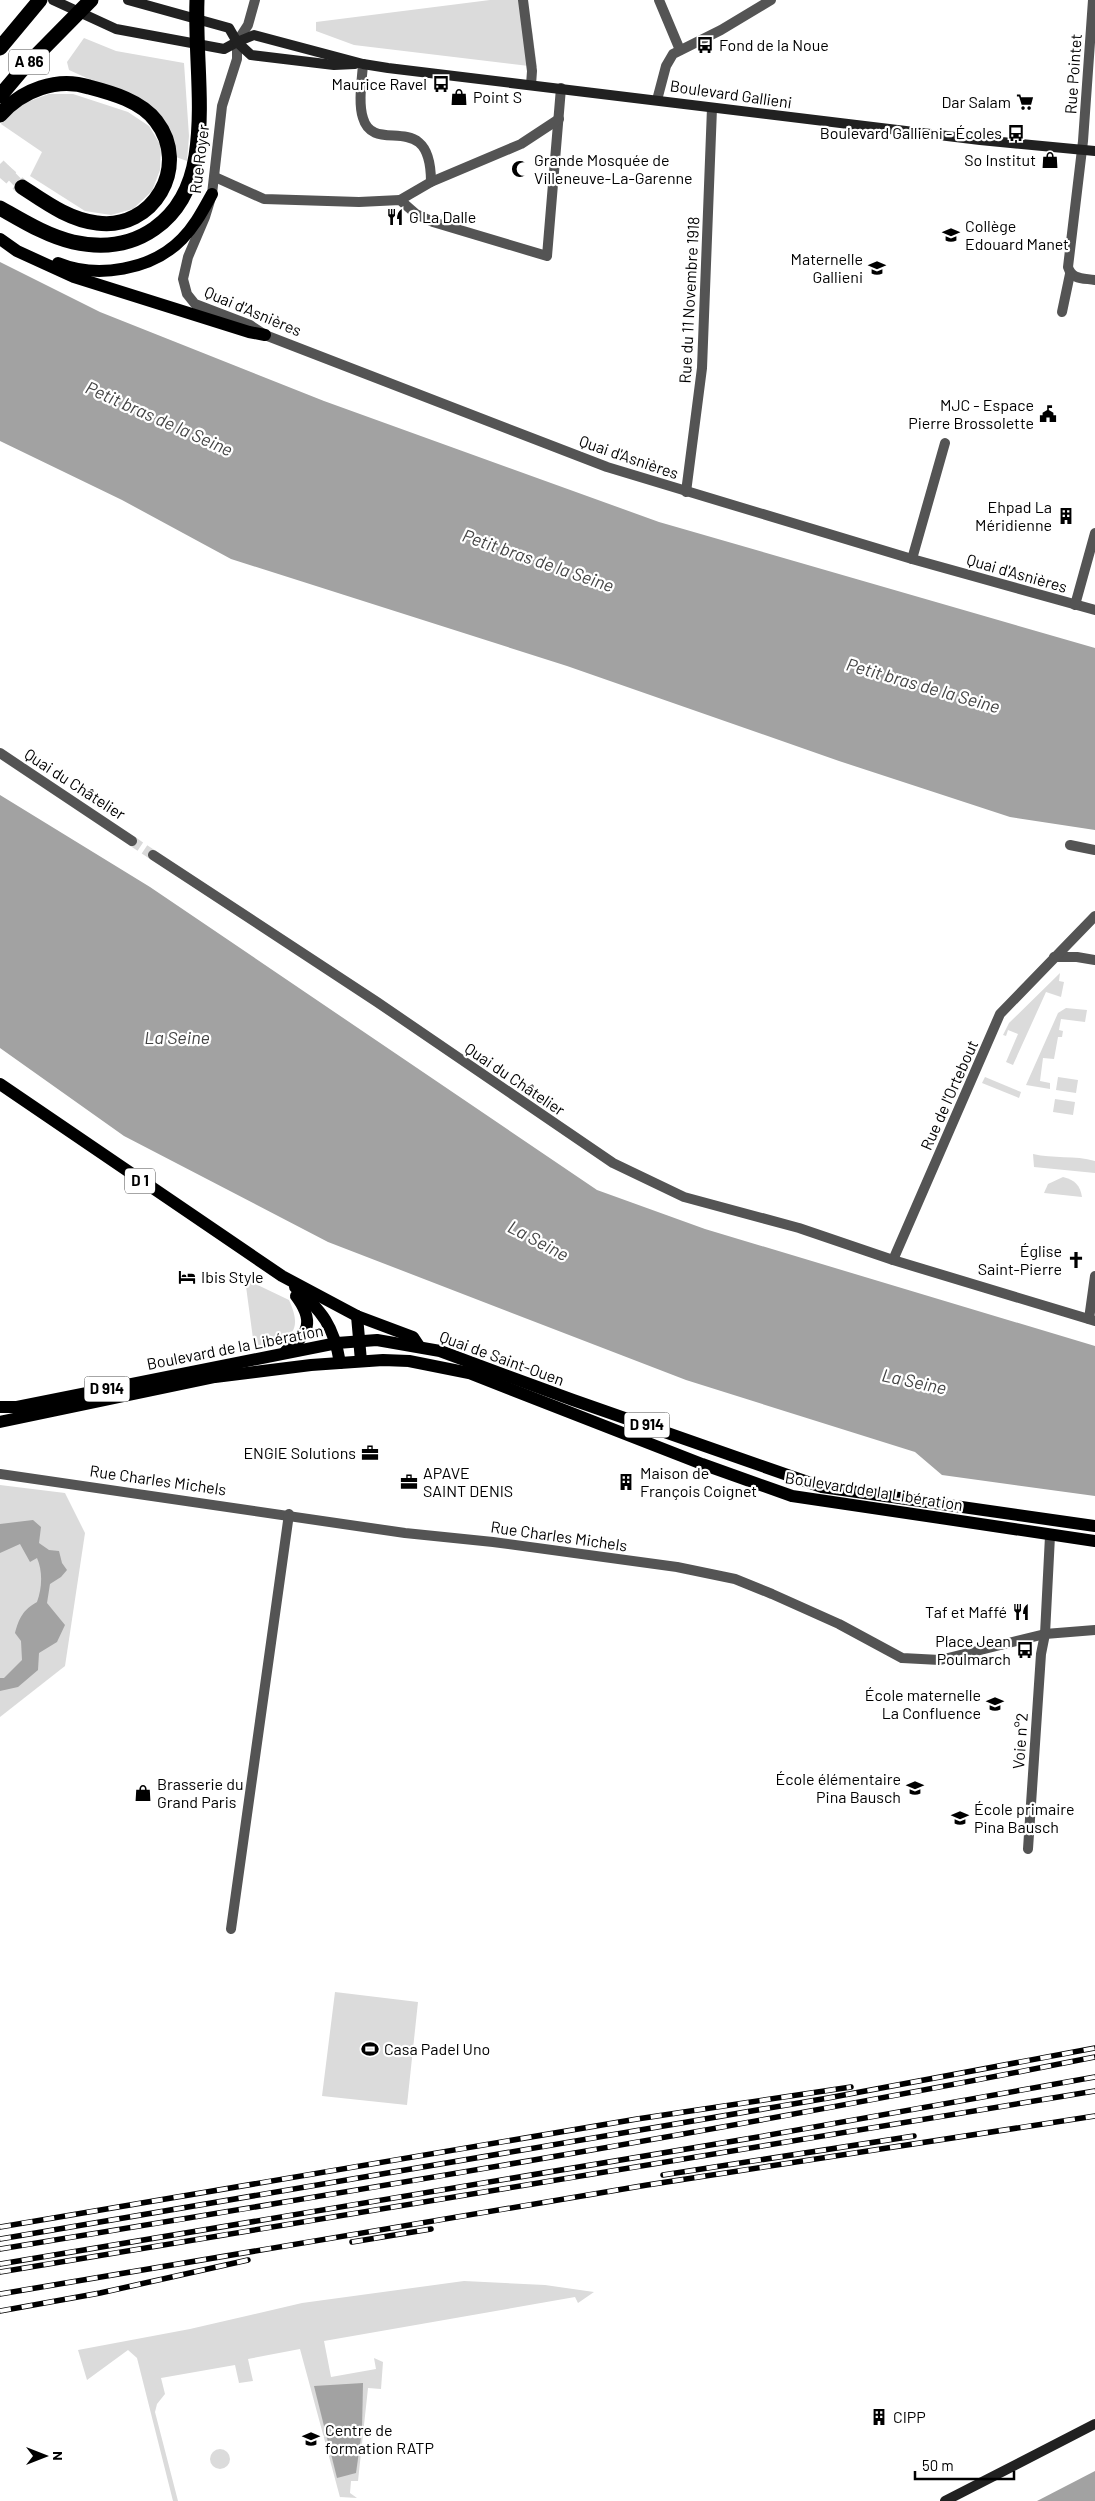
<svg xmlns="http://www.w3.org/2000/svg" width="1095" height="2501" font-family="Barlow,sans-serif">
	<style>
		.green { fill: #dbdbdb }
		.water { fill: #a2a2a2 }
		.lines { fill: none; stroke-linecap: round; stroke-linejoin: round }
		.tertiary-tunnel { stroke: #d9d9d9; stroke-width: 10; stroke-dasharray: 10 5; stroke-linecap: butt }
		.secondary-tunnel { stroke: #d9d9d9; stroke-width: 10; stroke-dasharray: 10 5; stroke-linecap: butt }
		.motorway-tunnel { stroke: #d9d9d9; stroke-width: 15; stroke-dasharray: 15 8; stroke-linecap: butt }
		.minor { stroke: #545454; stroke-width: 10 }
		.tertiary { stroke: #545454; stroke-width: 10 }
		.secondary { stroke: #212121; stroke-width: 10 }
		.primary { stroke: #000; stroke-width: 12 }
		.motorway { stroke: #000; stroke-width: 15 }
		.rail-casing { stroke: #000; stroke-width: 5.5 }
		.rail { stroke: #fff; stroke-width: 4; stroke-dasharray: 11; stroke-linecap: butt }
		.labels { text-anchor: middle; stroke-width: 4.5; stroke-linejoin: round; paint-order: stroke }
		.shield { fill: #fff; stroke: #4c4c4c; stroke-width: 1 }
		.shield-label { font-size: 15px; font-weight: bold; fill: #000 }
		.poi-label { font-size: 16px; fill: #000; stroke: #fff; text-anchor: start }
		.street-label { font-size: 16px; fill: #000; stroke: #fff }
		.water-label { font-size: 18px; font-style: italic; fill: #434343; stroke: #fff }
	</style>
	<rect width="100%" height="100%" fill="#fff"/>
	<g class="green">
		<polygon points="490,0 519,0 532,30 537,67 354,45 316,31 316,22"/>
		<polygon points="84,38 116,51 184,63 189,136 187,161 176,157 175,144 151,107 69,70 67,62"/>
		<path d="M49 94H73L128 112 149 126 161 146 160 170 152 191 133 209 111 215 85 211 30 176 42 152 1 124C9 106 31 101 49 94Z"/>
		<polygon points="1060,973 1059,981 1064,982 1061,997 1046,992 1013,1065 1006,1062 1018,1034 1008,1030 1006,1036 1003,1035 1009,1023"/>
		<polygon points="1066,1008 1087,1010 1085,1022 1061,1019 1059,1030 1063,1031 1062,1037 1058,1037 1054,1059 1043,1058 1040,1081 1050,1083 1050,1089 1026,1085 1058,1013"/>
		<polygon points="985,1077 1021,1092 1019,1098 982,1083"/>
		<polygon points="1058,1077 1078,1080 1076,1093 1056,1090"/>
		<polygon points="1055,1099 1075,1102 1073,1115 1053,1112"/>
		<path d="M1033 1154C1053 1159 1075 1155 1095 1161V1173L1034 1167Z"/>
		<path d="M1063 1177C1075 1180 1080 1185 1082 1197L1044 1193 1048 1184Z"/>
		<path d="M245 1279 289 1300C306 1337 285 1340 254 1346Z"/>
		<polygon points="0,1485 65,1493 85,1533 65,1666 0,1717"/>
		<polygon points="335,1992 418,2002 407,2105 322,2096"/>
		<polygon points="464,2281 545,2285 594,2292 578,2303 575,2297 324,2341 331,2377 376,2369 374,2358 383,2362 381,2389 368,2388 358,2481 351,2481 350,2493 357,2498 340,2497 341,2501 300,2349 248,2359 253,2381 239,2383 235,2365 161,2378 165,2394 157,2404 155,2412 178,2501 173,2501 137,2358 128,2350 87,2380 78,2350 190,2329 302,2303"/>
		<circle cx="220" cy="2459" r="10"/>
	</g>
	<g class="water">
		<polygon points="0,262 100,312 324,401 659,522 1095,648 1095,830 1010,817 839,761 567,666 231,559 122,500 0,441"/>
		<polygon points="0,795 150,887 597,1190 705,1229 1095,1346 1095,1496 942,1475 915,1452 686,1380 328,1242 124,1136 0,1048"/>
		<path d="M33 1520 41 1527 39 1543 49 1550 59 1551 62 1563 67 1570 61 1577 50 1584 47 1603 65 1625 57 1642 39 1653 38 1670 18 1687 0 1691V1678H4L22 1660 21 1641 15 1633C19 1618 23 1610 37 1602 42 1588 43 1572 37 1558L30 1562 20 1544 0 1553V1524Z"/>
		<polygon points="363,2383 362,2430 356,2473 337,2478 314,2386"/>
		<polygon points="1095,2471 1095,2501 1037,2501"/>
	</g>
	<g class="lines">
		<polyline class="tertiary-tunnel" points="132,841 153,855"/>
		<polyline class="secondary-tunnel" points="0,164 22,187"/>
		<polyline class="motorway-tunnel" points="0,168 22,187"/>
		<g class="minor">
			<polyline points="255,0 248,25 237,42 237,59 222,106 212,194 205,217 188,257 183,279 187,294 195,304 250,325 265,335 607,467 912,559 1095,610"/>
			<polyline points="523,0 532,71 531,85"/>
			<polyline points="659,0 680,50"/>
			<path d="M1093 0 1083 141 1068 267C1072 280 1083 278 1095 280"/>
			<path d="M363 64C362 80 358 103 363 118 374 157 431 106 431 182"/>
			<polyline points="657,100 666,66 673,54 721,30 771,0"/>
			<polyline points="215,177 264,199 359,202 400,200 416,214 433,222 547,256 561,88"/>
			<polyline points="400,200 431,182 521,144 559,119"/>
			<polyline points="1062,312 1070,274"/>
			<polyline points="686,492 702,368 712,108"/>
			<polyline points="912,559 945,443"/>
			<polyline points="1075,605 1095,533"/>
			<polyline points="1070,845 1095,850"/>
			<polyline points="1054,957 1077,957 1095,960"/>
			<polyline points="893,1260 1000,1014 1095,916"/>
			<polyline points="1089,1319 1095,1276"/>
			<polyline points="0,1474 405,1533 493,1542 677,1567 735,1579 772,1594 839,1624 902,1658 940,1660 1045,1634 1095,1630"/>
			<polyline points="1028,1849 1041,1654 1045,1634 1050,1536"/>
			<polyline points="231,1929 289,1514"/>
		</g>
		<g class="tertiary">
			<polyline points="0,753 132,841"/>
			<polyline points="153,855 377,1002 613,1163 684,1197 799,1228 893,1260 1095,1321"/>
		</g>
		<g class="secondary">
			<polyline points="53,0 116,29 224,49 237,42 254,35 363,64 388,68 980,140 1095,151"/>
			<polyline points="128,0 229,28 237,42 251,55 334,65 355,64"/>
			<polyline points="945,2501 1095,2424"/>
		</g>
		<g class="primary">
			<polyline points="0,239 17,251 74,277 249,332 265,335"/>
			<path d="M58 263C97 279 152 270 182 239 195 226 203 210 212 194"/>
			<polyline points="0,1084 282,1276 357,1316 413,1337 419,1346"/>
			<path d="M295 1287C322 1311 334 1326 340 1363"/>
			<polyline points="357,1316 361,1361"/>
			<path d="M286 1351C310 1334 314 1320 296 1296"/>
			<polyline points="0,1407 17,1407 337,1343 377,1340 440,1351 573,1400 822,1487 1095,1526"/>
			<polyline points="0,1422 215,1377 311,1365 383,1360 409,1361 469,1373 702,1464 792,1496 1095,1541"/>
		</g>
		<g class="motorway">
			<polyline points="0,48 40,0"/>
			<polyline points="0,96 21,71 91,0"/>
			<path d="M0 115C22 90 57 77 89 87 112 93 141 101 156 121 191 166 153 231 97 223 69 220 45 202 22 187"/>
			<path d="M0 208C23 221 47 236 73 242 136 256 186 221 196 156 204 105 195 52 197 0"/>
		</g>
		<g class="rail-casing">
			<g id="rail">
				<polyline points="663,2175 914,2136"/>
				<polyline points="0,2227 637,2119 851,2087"/>
				<polyline points="0,2239 828,2098 1095,2048"/>
				<polyline points="352,2242 431,2229"/>
				<path d="M0 2249C366 2189 731 2129 1095 2057"/>
				<polyline points="0,2264 758,2137 1095,2077"/>
				<polyline points="0,2272 1095,2091"/>
				<polyline points="0,2294 647,2185 1095,2116"/>
				<polyline points="0,2311 100,2293 248,2260"/>
			</g>
		</g>
		<use href="#rail" class="rail"/>
	</g>
	<defs>
		<g id="bus-bare" transform="scale(1.35)"><path d="M-5-6H5V4H4V6H2V4H-2V6H-4V4H-5ZM-3.5-4V0h7V-4ZM-3.5 1.2v1.5H-2V1.2ZM2 1.2v1.5H3.5V1.2Z" fill="#000" stroke="#fff" stroke-width="2.5" paint-order="stroke"/></g>
		<g id="shop-bare" transform="scale(1.35)"><path d="M-5-2.5h2.3a2.7 3.5 0 0 1 5.4 0H5L5.5 6h-11ZM-1.5-2.5h3a1.5 2.3 0 0 0-3 0Z" fill="#000" stroke="#fff" stroke-width="2.5" paint-order="stroke"/></g>
		<g id="supermarket-bare" transform="scale(1.35)"><path d="M-6-5.5h2.5l.6 2H6L4.5 2H-2.5L-4.4-4H-6ZM-1.5 3.2a1.3 1.3 0 1 0 .1 0ZM3 3.2a1.3 1.3 0 1 0 .1 0Z" fill="#000" stroke="#fff" stroke-width="2.5" paint-order="stroke"/></g>
		<g id="mosque-bare" transform="scale(1.35)"><path d="M3.5-4.9A6 6 0 1 0 3.5 4.9A5 5 0 1 1 3.5-4.9Z" fill="#000" stroke="#fff" stroke-width="2.5" paint-order="stroke"/></g>
		<g id="restaurant-bare" transform="scale(1.35)"><path d="M-5-6h1v4h1v-4h1v4h1v-4h1v5L-1.5 .5V6h-2V.5L-5-1ZM5-6V6H3V1.5H1.5Q1.5-4 5-6Z" fill="#000" stroke="#fff" stroke-width="2.5" paint-order="stroke"/></g>
		<g id="school-bare" transform="scale(1.35)"><path d="M0-5L7-2L0 1L-7-2ZM-4 1L0 2.5L4 1V4Q0 6-4 4Z" fill="#000" stroke="#fff" stroke-width="2.5" paint-order="stroke"/></g>
		<g id="civic-bare" transform="scale(1.35)"><path d="M-.6-6.5H3V-4.5H.6V-3L4-1V1h2V6H-6V1h2V-1L-.6-3ZM-1.2 2.5V6h2.4V2.5Z" fill="#000" stroke="#fff" stroke-width="2.5" paint-order="stroke"/></g>
		<g id="building-bare" transform="scale(1.35)"><path d="M-4-6H4V6H1V3H-1V6H-4ZM-2.5-4.3h1.7v1.8h-1.7ZM.8-4.3h1.7v1.8H.8ZM-2.5-1h1.7V.8h-1.7ZM.8-1h1.7V.8H.8Z" fill="#000" stroke="#fff" stroke-width="2.5" paint-order="stroke"/></g>
		<g id="church-bare" transform="scale(1.35)"><path d="M-1.2-6h2.4v3.5h3.3v2.4h-3.3V6h-2.4V-.1h-3.3v-2.4h3.3Z" fill="#000" stroke="#fff" stroke-width="2.5" paint-order="stroke"/></g>
		<g id="hotel-bare" transform="scale(1.35)"><path d="M-6-4.5h1.5V1H6V5H4.5V3h-9V5H-6ZM-4 0a1.8 1.8 0 1 1 3.6 0ZM.5 0V-2.5h3Q6-2.5 6 0Z" fill="#000" stroke="#fff" stroke-width="2.5" paint-order="stroke"/></g>
		<g id="office-bare" transform="scale(1.35)"><path d="M-6-3h4V-5.5h4V-3h4V5H-6ZM-1-4.5V-3h2v-1.5ZM-6 0V1H6V0Z" fill="#000" stroke="#fff" stroke-width="2.5" paint-order="stroke"/></g>
		<g id="stadium-bare" transform="scale(1.35)"><path d="M0-5a6.5 5 0 1 0 0 10a6.5 5 0 1 0 0-10ZM-3.5-1.8h7v3.6h-7Z" fill="#000" stroke="#fff" stroke-width="2.5" paint-order="stroke"/></g>
	</defs>
	<g fill-rule="evenodd">
		<use href="#bus-bare" x="705" y="45"/>
		<use href="#bus-bare" x="441" y="84"/>
		<use href="#shop-bare" x="459" y="97"/>
		<use href="#supermarket-bare" x="1025" y="102"/>
		<use href="#bus-bare" x="1016" y="133"/>
		<use href="#shop-bare" x="1050" y="160"/>
		<use href="#mosque-bare" x="520" y="169"/>
		<use href="#restaurant-bare" x="395" y="217"/>
		<use href="#school-bare" x="951" y="235"/>
		<use href="#school-bare" x="877" y="268"/>
		<use href="#civic-bare" x="1048" y="414"/>
		<use href="#building-bare" x="1066" y="516"/>
		<use href="#church-bare" x="1076" y="1260"/>
		<use href="#hotel-bare" x="187" y="1277"/>
		<use href="#office-bare" x="370" y="1453"/>
		<use href="#office-bare" x="409" y="1482"/>
		<use href="#building-bare" x="626" y="1482"/>
		<use href="#restaurant-bare" x="1021" y="1612"/>
		<use href="#bus-bare" x="1025" y="1650"/>
		<use href="#school-bare" x="995" y="1704"/>
		<use href="#school-bare" x="915" y="1788"/>
		<use href="#shop-bare" x="143" y="1793"/>
		<use href="#school-bare" x="960" y="1818"/>
		<use href="#stadium-bare" x="370" y="2049"/>
		<use href="#building-bare" x="879" y="2417"/>
		<use href="#school-bare" x="311" y="2439"/>
	</g>
	<g class="labels">
		<g class="shield">
			<rect x="9" y="49.5" width="40" height="25" rx="4"/>
			<rect x="125" y="1168.5" width="30" height="25" rx="4"/>
			<rect x="84.5" y="1376.5" width="45" height="25" rx="4"/>
			<rect x="624.5" y="1412.5" width="45" height="25" rx="4"/>
		</g>
		<g class="shield-label">
			<text x="29" y="67">A 86</text>
			<text x="140" y="1186">D 1</text>
			<text x="107" y="1394">D 914</text>
			<text x="647" y="1430">D 914</text>
		</g>
		<g class="poi-label">
			<text x="719" y="51">Fond de la Noue</text>
			<text x="427" y="90" text-anchor="end">Maurice Ravel</text>
			<text x="473" y="103">Point S</text>
			<text x="1011" y="108" text-anchor="end">Dar Salam</text>
			<text x="1002" y="139" text-anchor="end">Boulevard Gallieni - Écoles</text>
			<text x="534" y="166">Grande Mosquée de<tspan x="534" dy="18">Villeneuve-La-Garenne</tspan></text>
			<text x="1036" y="166" text-anchor="end">So Institut</text>
			<text x="409" y="223">G La Dalle</text>
			<text x="965" y="232">Collège<tspan x="965" dy="18">Edouard Manet</tspan></text>
			<text x="863" y="265" text-anchor="end">Maternelle<tspan x="863" dy="18">Gallieni</tspan></text>
			<text x="1034" y="411" text-anchor="end">MJC - Espace<tspan x="1034" dy="18">Pierre Brossolette</tspan></text>
			<text x="1052" y="513" text-anchor="end">Ehpad La<tspan x="1052" dy="18">Méridienne</tspan></text>
			<text x="1062" y="1257" text-anchor="end">Église<tspan x="1062" dy="18">Saint-Pierre</tspan></text>
			<text x="201" y="1283">Ibis Style</text>
			<text x="356" y="1459" text-anchor="end">ENGIE Solutions</text>
			<text x="423" y="1479">APAVE<tspan x="423" dy="18">SAINT DENIS</tspan></text>
			<text x="640" y="1479">Maison de<tspan x="640" dy="18">François Coignet</tspan></text>
			<text x="1007" y="1618" text-anchor="end">Taf et Maffé</text>
			<text x="1011" y="1647" text-anchor="end">Place Jean<tspan x="1011" dy="18">Poulmarch</tspan></text>
			<text x="981" y="1701" text-anchor="end">École maternelle<tspan x="981" dy="18">La Confluence</tspan></text>
			<text x="901" y="1785" text-anchor="end">École élémentaire<tspan x="901" dy="18">Pina Bausch</tspan></text>
			<text x="157" y="1790">Brasserie du<tspan x="157" dy="18">Grand Paris</tspan></text>
			<text x="974" y="1815">École primaire<tspan x="974" dy="18">Pina Bausch</tspan></text>
			<text x="384" y="2055">Casa Padel Uno</text>
			<text x="893" y="2423">CIPP</text>
			<text x="325" y="2436">Centre de<tspan x="325" dy="18">formation RATP</tspan></text>
		</g>
		<g class="street-label">
			<text transform="translate(1073 74) rotate(-86)" y="6">Rue Pointet</text>
			<text transform="translate(731 94) rotate(8)" y="6">Boulevard Gallieni</text>
			<text transform="translate(199 159) rotate(-83)" y="6">Rue Royer</text>
			<text transform="translate(689 300) rotate(-87)" y="6">Rue du 11 Novembre 1918</text>
			<text transform="translate(253 311) rotate(23)" y="6">Quai d'Asnières</text>
			<text transform="translate(629 457) rotate(19)" y="6">Quai d'Asnières</text>
			<text transform="translate(1017 573) rotate(16)" y="6">Quai d'Asnières</text>
			<text transform="translate(75 784) rotate(33)" y="6">Quai du Châtelier</text>
			<text transform="translate(515 1079) rotate(34)" y="6">Quai du Châtelier</text>
			<text transform="translate(949 1095) rotate(-66)" y="6">Rue de l'Ortebout</text>
			<text transform="translate(235 1347) rotate(-11)" y="6">Boulevard de la Libération</text>
			<text transform="translate(502 1358) rotate(20)" y="6">Quai de Saint-Ouen</text>
			<text transform="translate(158 1480) rotate(8)" y="6">Rue Charles Michels</text>
			<text transform="translate(874 1491) rotate(9)" y="6">Boulevard de la Libération</text>
			<text transform="translate(559 1536) rotate(8)" y="6">Rue Charles Michels</text>
			<text transform="translate(1020 1741) rotate(-86)" y="6">Voie n°2</text>
		</g>
		<g class="water-label">
			<text transform="translate(159 419) rotate(24)" y="6">Petit bras de la Seine</text>
			<text transform="translate(538 561) rotate(19)" y="6">Petit bras de la Seine</text>
			<text transform="translate(923 686) rotate(16)" y="6">Petit bras de la Seine</text>
			<text x="177" y="1044">La Seine</text>
			<text transform="translate(538 1241) rotate(28)" y="6">La Seine</text>
			<text transform="translate(914 1382) rotate(12)" y="6">La Seine</text>
		</g>
	</g>
	<g transform="translate(45 2456) rotate(90)" stroke="#ffffff" stroke-width="4" paint-order="stroke">
	<path d="M0-4L9 19L0 12L-9 19Z" fill="#000000"/>
	<text y="-8" font-size="14" font-weight="bold" text-anchor="middle" fill="#000000">N</text>
	</g>
	<path d="M915 2471v8h99v-8" fill="none" stroke="#000000" stroke-width="2.5"/>
	<text x="922" y="2471" font-size="15" fill="#000000" stroke="#ffffff" stroke-width="4" paint-order="stroke">50 m</text>
</svg>
